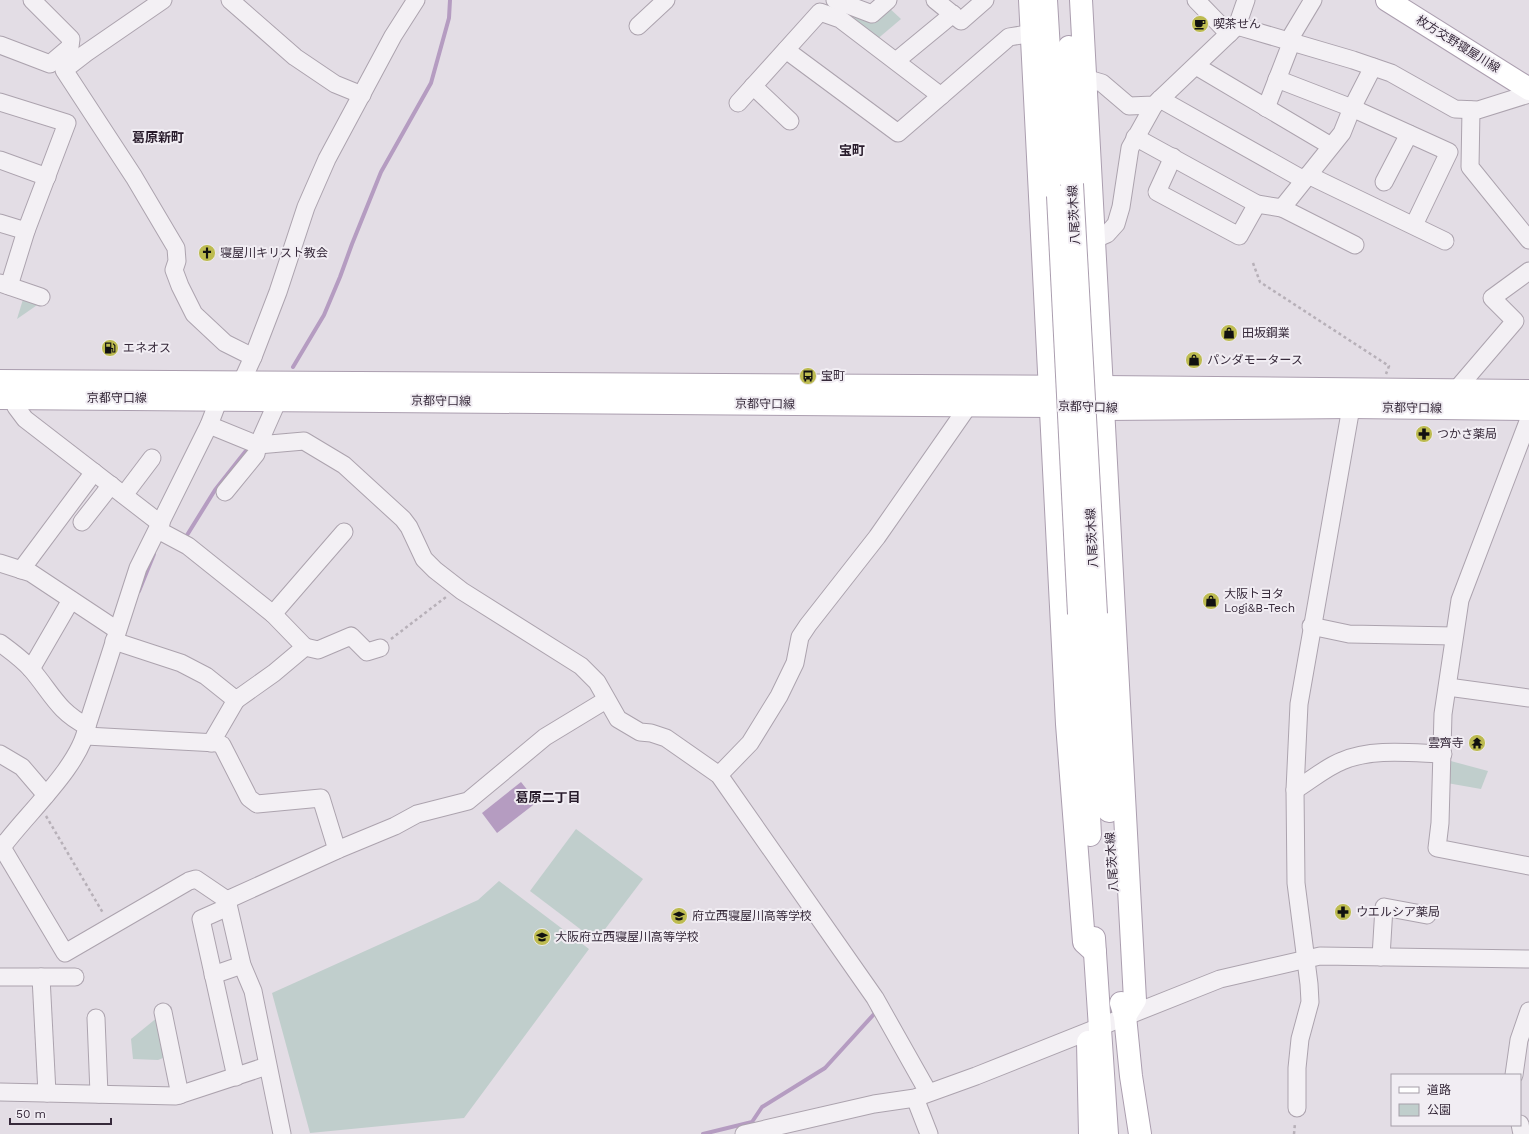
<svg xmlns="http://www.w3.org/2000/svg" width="1529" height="1134" font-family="'Work Sans','Noto Sans JP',sans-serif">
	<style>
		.green { fill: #c0cecc }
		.water { fill: #b59cc1 }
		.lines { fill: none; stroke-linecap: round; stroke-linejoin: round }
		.stream { stroke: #b59cc1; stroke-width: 4 }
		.minor-casing { stroke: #aca3ae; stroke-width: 19 }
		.major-casing { stroke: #ab9eaf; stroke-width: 24 }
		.path { stroke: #b7b0b8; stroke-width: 2.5; stroke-dasharray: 3 3; stroke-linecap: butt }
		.minor { stroke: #f3f0f4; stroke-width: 17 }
		.major { stroke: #fff; stroke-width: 22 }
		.major-bridge-casing { stroke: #ab9eaf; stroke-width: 24; stroke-linecap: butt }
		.major-bridge { stroke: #fff; stroke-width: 22 }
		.labels { text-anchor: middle; stroke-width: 4; stroke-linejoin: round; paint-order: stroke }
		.poi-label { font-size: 12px; fill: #36293a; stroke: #f1edf3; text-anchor: start }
		.street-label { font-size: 12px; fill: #36293a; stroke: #f1edf3 }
		.neighbourhood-label { font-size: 13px; font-weight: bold; fill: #281b2b; stroke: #f1edf3 }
	</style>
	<rect width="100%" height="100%" fill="#e3dde5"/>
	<g class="green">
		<polygon points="887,6 901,19 875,41 836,7"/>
		<polygon points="24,296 43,301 17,319"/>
		<polygon points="1447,760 1488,771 1481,789 1447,783"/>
		<polygon points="576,829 643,879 596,941 530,891"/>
		<polygon points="499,881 589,949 464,1118 310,1133 272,993 478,900"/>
		<polygon points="158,1017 168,1056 158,1060 133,1059 131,1039"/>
	</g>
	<polygon class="water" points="521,782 537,802 497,833 482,813"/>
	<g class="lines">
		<g class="stream">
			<polyline points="293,367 324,315 340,277 352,244 381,172 431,83 449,18 450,0"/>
			<polyline points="184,540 215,490 245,452 248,450"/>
			<polyline points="139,591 154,554"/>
			<polyline points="703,1134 752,1122 762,1107 825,1068 875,1013 873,1010"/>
		</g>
		<g class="minor-casing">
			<g id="minor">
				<polyline points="163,0 86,53 64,70 134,177 176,248 177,261 174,270 180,286 194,314 225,343 253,357"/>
				<polyline points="230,0 295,57 335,84 362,95"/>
				<polyline points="835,0 872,14 888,0"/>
				<polyline points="935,0 961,21 985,0"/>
				<polyline points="1196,0 1229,34"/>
				<polyline points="638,26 666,0"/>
				<polyline points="1237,26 1353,60 1391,73 1455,109 1478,110 1529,94"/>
				<polyline points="1289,40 1313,0"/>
				<polyline points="0,45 50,64 70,47 71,39 32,0"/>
				<polyline points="786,50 898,133 1009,37 1033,33"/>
				<polyline points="896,61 953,14"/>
				<polyline points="1196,66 1331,146"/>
				<polyline points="1085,78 1102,83 1129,106 1154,105 1237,26 1246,0"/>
				<polyline points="1277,79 1352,108 1449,152 1414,225"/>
				<polyline points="753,86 790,121"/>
				<polyline points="1160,99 1304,180"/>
				<polyline points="0,102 67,123 26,231 9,286"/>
				<polyline points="738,103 820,12 840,19 941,96"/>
				<polyline points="1266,108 1292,41"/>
				<polyline points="1471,110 1470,167 1529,240"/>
				<polyline points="1135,137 1257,204 1282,208 1342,133 1352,108 1373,67"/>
				<polyline points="1173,157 1157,192 1239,236 1257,204"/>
				<polyline points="0,160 47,177"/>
				<polyline points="1308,175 1445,241"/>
				<polyline points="1384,182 1409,134"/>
				<polyline points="1282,208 1355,245"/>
				<polyline points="0,223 26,231"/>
				<polyline points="1093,240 1107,234 1116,224 1121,207 1130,148 1154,105"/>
				<polyline points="0,283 41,297"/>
				<polyline points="15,386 16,407 25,419 161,524"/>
				<polyline points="1456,390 1515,321 1492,298 1529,271"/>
				<polyline points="237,392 253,357 278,292 306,207 327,159 393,36 416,0"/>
				<polyline points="278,400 258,445 304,441 344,465 403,519 409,527 424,559 435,570 462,591 581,666 597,682 618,719 640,732 651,733 666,738 719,775 875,998 928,1092"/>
				<polyline points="1529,419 1460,600 1443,714 1440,823 1437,848 1529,866"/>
				<polyline points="209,425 258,445 256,454 225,492"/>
				<polyline points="124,495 152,458"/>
				<polyline points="82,522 111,485"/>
				<polyline points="158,530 188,546 273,614 344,532"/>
				<polyline points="0,563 31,573 117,630"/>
				<polyline points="21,570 94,472"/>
				<polyline points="273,614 305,647"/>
				<polyline points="1311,626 1349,634 1454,636"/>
				<polyline points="114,641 181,663 206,676 236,700 274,673 305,647 318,650 351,636 367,652 380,648"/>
				<path d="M0 643C11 651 22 659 31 669 51 692 58 712 87 726"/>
				<polyline points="31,669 71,600"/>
				<polyline points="1448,687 1529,698"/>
				<polyline points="86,736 217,743 222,745 249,798 257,804 321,798 337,850"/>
				<polyline points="211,743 236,700"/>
				<polyline points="0,754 22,767 46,795"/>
				<polyline points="719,775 750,743 779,696 795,663 800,637 808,625 877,537 969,405"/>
				<path d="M1295 790C1310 781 1326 767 1342 761 1372 748 1411 753 1443 754"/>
				<polyline points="0,844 65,953 189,881 196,879 227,900 337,850 395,826 417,814 468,801 545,737 606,700"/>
				<path d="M0 850C24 816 81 766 87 726L138 568 209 425 219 399"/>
				<polyline points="227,900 242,965 253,991 282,1134"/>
				<polyline points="228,907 201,919 236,1077"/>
				<polyline points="1381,957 1384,907 1427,915"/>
				<polyline points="213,975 242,965"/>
				<polyline points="0,977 75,977"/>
				<polyline points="41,977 47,1093"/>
				<polyline points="163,1012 180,1095"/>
				<polyline points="96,1018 99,1094"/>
				<polyline points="1514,1075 1519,1040 1529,1011"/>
				<polyline points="0,1092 176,1096 267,1066"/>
				<polyline points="915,1098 929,1134"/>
				<polyline points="1297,1108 1297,1068 1300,1039 1310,1002 1309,984 1296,883 1295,790 1299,704 1353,396"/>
				<polyline points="1520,1124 1522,1134"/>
				<polyline points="744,1134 874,1104 915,1098 976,1076 1220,979 1320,956 1529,959"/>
			</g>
		</g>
		<g class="major-casing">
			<g id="major">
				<polyline points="1030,0 1067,724 1084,942 1095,952"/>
				<polyline points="1046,0 1057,184"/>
				<polyline points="1081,0 1135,1000 1125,1016"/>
				<polyline points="1387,0 1529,89"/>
				<polyline points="1069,47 1072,184"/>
				<polyline points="0,381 1101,387 1529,391"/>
				<polyline points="0,398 1051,406 1103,409 1351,407 1529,409"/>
				<polyline points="1079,614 1090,835"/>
				<polyline points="1096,614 1109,811"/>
				<polyline points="1094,938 1107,1134"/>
				<polyline points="1121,1003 1125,1016 1131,1076 1140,1134"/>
				<polyline points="1088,1042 1090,1134"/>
			</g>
		</g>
		<g class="path">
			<polyline points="1253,263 1260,282 1389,366 1386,374"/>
			<polyline points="391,639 446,597"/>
			<polyline points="46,816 103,913"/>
			<polyline points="1294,1134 1295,1123"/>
		</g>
		<use href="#minor" class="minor"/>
		<use href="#major" class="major"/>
		<g class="major-bridge-casing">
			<g id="major-bridge">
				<polyline points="1072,184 1096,614"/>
				<polyline points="1058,196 1079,614"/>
			</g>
		</g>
		<use href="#major-bridge" class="major-bridge"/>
	</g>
	<defs>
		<g id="cafe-disc" transform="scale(0.9)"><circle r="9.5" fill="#bdbb50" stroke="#f1edf3"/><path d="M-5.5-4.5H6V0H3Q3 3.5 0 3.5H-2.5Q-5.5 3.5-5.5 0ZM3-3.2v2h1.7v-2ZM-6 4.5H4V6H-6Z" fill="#111"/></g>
		<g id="church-disc" transform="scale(0.9)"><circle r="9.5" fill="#bdbb50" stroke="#f1edf3"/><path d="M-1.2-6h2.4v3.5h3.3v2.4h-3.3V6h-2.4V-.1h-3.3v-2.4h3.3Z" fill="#111"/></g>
		<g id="shop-disc" transform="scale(0.9)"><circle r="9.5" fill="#bdbb50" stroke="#f1edf3"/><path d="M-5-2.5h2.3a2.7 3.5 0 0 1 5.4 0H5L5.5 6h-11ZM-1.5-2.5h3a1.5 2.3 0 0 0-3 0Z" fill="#111"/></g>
		<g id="fuel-disc" transform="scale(0.9)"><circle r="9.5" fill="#bdbb50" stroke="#f1edf3"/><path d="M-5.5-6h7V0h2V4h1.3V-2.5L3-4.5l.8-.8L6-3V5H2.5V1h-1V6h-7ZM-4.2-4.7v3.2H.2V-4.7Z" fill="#111"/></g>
		<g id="bus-disc" transform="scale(0.9)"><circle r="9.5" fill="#bdbb50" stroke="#f1edf3"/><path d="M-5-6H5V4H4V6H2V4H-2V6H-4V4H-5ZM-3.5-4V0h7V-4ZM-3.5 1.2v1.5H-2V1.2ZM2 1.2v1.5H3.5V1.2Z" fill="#111"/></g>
		<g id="pharmacy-disc" transform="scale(0.9)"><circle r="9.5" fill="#bdbb50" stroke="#f1edf3"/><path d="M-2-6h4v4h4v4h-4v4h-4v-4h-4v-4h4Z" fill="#111"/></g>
		<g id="temple-disc" transform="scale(0.9)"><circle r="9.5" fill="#bdbb50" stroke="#f1edf3"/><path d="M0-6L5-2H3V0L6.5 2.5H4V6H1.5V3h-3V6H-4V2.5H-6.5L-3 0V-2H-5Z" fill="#111"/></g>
		<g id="school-disc" transform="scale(0.9)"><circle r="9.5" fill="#bdbb50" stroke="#f1edf3"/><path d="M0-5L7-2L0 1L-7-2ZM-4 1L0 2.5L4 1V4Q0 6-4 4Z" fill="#111"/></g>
	</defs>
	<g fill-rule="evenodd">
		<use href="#cafe-disc" x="1200" y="24"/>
		<use href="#church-disc" x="207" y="253"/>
		<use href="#shop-disc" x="1229" y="333"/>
		<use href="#fuel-disc" x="110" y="348"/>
		<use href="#shop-disc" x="1194" y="360"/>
		<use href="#bus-disc" x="808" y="376"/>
		<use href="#pharmacy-disc" x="1424" y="434"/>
		<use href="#shop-disc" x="1211" y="601"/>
		<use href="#temple-disc" x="1477" y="743"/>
		<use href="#pharmacy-disc" x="1343" y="912"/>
		<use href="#school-disc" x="679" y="916"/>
		<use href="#school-disc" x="542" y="937"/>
	</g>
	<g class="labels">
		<g class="poi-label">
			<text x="1213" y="28">喫茶せん</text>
			<text x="220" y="257">寝屋川キリスト教会</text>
			<text x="1242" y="337">田坂鋼業</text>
			<text x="123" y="352">エネオス</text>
			<text x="1207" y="364">パンダモータース</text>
			<text x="821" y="380">宝町</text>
			<text x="1437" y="438">つかさ薬局</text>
			<text x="1224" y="598">大阪トヨタ<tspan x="1224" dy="14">Logi&amp;B-Tech</tspan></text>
			<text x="1464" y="747" text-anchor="end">雲齊寺</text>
			<text x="1356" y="916">ウエルシア薬局</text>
			<text x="692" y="920">府立西寝屋川高等学校</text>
			<text x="555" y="941">大阪府立西寝屋川高等学校</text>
		</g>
		<g class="street-label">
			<text transform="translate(1458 44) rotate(32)" y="4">枚方交野寝屋川線</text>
			<text transform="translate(1074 215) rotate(-93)" y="4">八尾茨木線</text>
			<text x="117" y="402">京都守口線</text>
			<text transform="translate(441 401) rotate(1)" y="4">京都守口線</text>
			<text transform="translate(765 404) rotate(1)" y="4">京都守口線</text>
			<text transform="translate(1088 407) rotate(2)" y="4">京都守口線</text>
			<text transform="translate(1412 408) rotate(1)" y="4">京都守口線</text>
			<text transform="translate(1092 538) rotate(-93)" y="4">八尾茨木線</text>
			<text transform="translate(1112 862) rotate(-94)" y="4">八尾茨木線</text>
		</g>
		<g class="neighbourhood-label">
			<text x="158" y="142">葛原新町</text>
			<text x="852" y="155">宝町</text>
			<text x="548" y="802">葛原二丁目</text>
		</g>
	</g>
	<rect x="1391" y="1074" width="130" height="52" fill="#f1edf3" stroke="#a69fa9"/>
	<rect x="1399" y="1087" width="20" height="6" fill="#ffffff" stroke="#a69fa9"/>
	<text x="1427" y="1094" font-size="12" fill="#36293a">道路</text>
	<rect x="1399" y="1104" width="20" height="12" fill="#c0cecc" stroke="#a69fa9"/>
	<text x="1427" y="1114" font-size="12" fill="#36293a">公園</text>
	<path d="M10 1118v6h101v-6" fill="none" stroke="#36293a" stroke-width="2"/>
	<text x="16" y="1118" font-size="12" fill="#36293a" stroke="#f1edf3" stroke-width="3" paint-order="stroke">50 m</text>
</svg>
